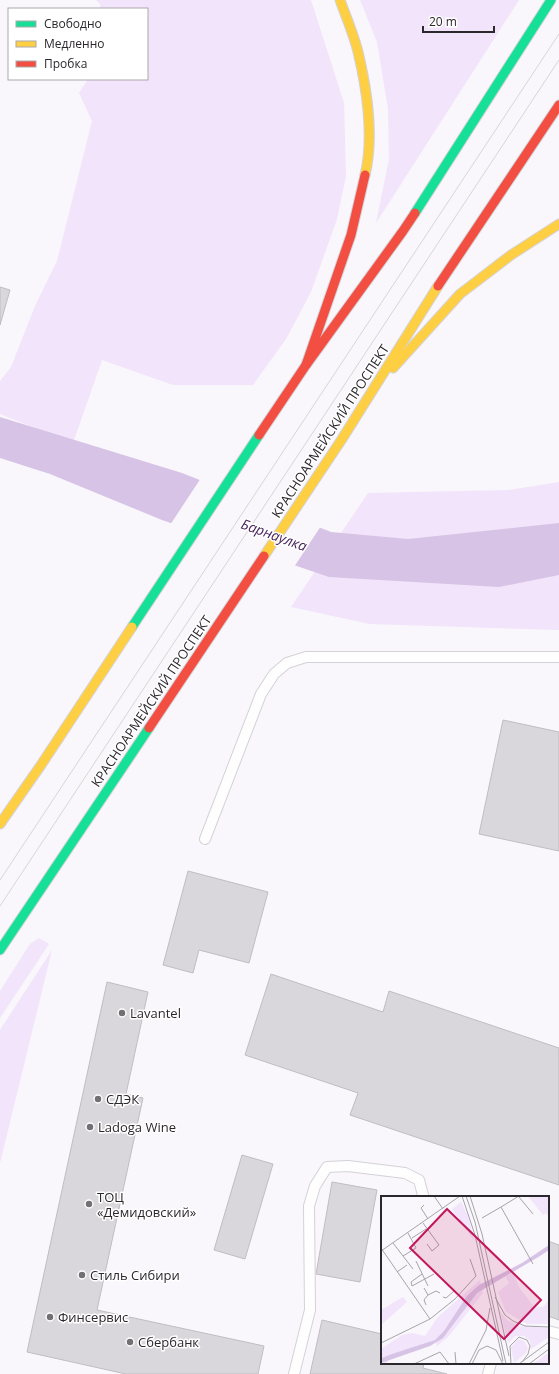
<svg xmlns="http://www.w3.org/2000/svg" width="559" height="1374" font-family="'Open Sans',sans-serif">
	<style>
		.green { fill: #f2e4fa }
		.water { fill: #d7c3e5 }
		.pier { fill: #f9f6fc }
		.building { fill: #d9d7db; stroke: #c0bdc2 }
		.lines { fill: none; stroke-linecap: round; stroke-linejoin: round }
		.lane-casing { stroke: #d4d2d6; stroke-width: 12 }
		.fast-casing { stroke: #d4d2d6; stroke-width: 11 }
		.slow-casing { stroke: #d4d2d6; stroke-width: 11 }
		.jam-casing { stroke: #d4d2d6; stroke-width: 11 }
		.lane { stroke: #fefeff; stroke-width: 10 }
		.fast { stroke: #16e098; stroke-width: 9 }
		.slow { stroke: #ffcf43; stroke-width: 9 }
		.jam { stroke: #f24e42; stroke-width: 9 }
		.tram { stroke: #d6d6d7; stroke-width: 1 }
		.poi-dot { fill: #737075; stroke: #fff; stroke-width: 1.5 }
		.labels { text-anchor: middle; stroke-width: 3; stroke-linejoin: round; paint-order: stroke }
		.street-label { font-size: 13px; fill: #2b282d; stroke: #fff }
		.poi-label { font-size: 13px; fill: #2b282d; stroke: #fff; text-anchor: start }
		.water-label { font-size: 14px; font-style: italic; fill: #48235b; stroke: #fff }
		.inset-road { fill: none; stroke: #a7a4a9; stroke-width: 1 }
		.view { fill: #c2185b; fill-opacity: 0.15; stroke: #c2185b; stroke-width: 2 }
		.inset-edge { fill: none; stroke: #2b282d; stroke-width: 2 }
	</style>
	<rect width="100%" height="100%" fill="#f9f6fc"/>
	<g class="green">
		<polygon points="96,0 311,0 344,103 346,176 337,219 311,292 286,339 253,385 173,385 102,360 73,443 0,414 0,381 11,367 35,306 57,261 92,121 79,93 88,79 147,79 147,9 100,9 100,4"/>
		<polygon points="360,0 519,0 376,223 389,159 388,109 377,42"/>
		<polygon points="559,482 559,630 370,624 291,607 368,493 509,490"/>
		<polygon points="39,938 49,944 0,1018 0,991 30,944"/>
		<polygon points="52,950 0,1163 0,1030"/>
	</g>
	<polygon class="water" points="0,417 182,473 331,532 408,539 559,523 559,575 499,587 329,577 162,520 50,474 0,458"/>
	<polygon class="pier" points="201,478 321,526 294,567 170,525"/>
	<g class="building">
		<polygon points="0,287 10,290 0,325"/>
		<polygon points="503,720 559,732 559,851 479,834"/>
		<polygon points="188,871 268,892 249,963 199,950 193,973 163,965"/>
		<polygon points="271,974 383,1012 389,991 559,1048 559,1185 350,1115 358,1093 245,1055"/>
		<polygon points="107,982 148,992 126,1094 143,1098 97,1310 264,1346 258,1374 126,1374 27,1352"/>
		<polygon points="242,1155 273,1164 245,1259 214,1250"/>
		<polygon points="332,1182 377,1190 360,1282 316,1274"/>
		<polygon points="548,1241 559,1245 559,1320 548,1316"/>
		<polygon points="322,1320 382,1334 382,1363 424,1363 423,1368 447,1374 310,1374"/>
	</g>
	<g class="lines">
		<g class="lane-casing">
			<g id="lane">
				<polyline points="205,839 261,694 274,674 287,663 306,657 559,657"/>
				<polyline points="548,1331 559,1334"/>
				<polyline points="294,1374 310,1310 309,1206 315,1186 327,1167 348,1166 405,1173 419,1180 423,1195 422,1197"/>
				<polyline points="488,1374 491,1363"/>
			</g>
		</g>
		<g class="fast-casing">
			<g id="fast">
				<polyline points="415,213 551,0"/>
				<polyline points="132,627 259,435"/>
				<polyline points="0,950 149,728"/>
			</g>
		</g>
		<g class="slow-casing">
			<g id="slow">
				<path d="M340 0C346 17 354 35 358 52 367 89 374 138 365 175"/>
				<polyline points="393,368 460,294 511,255 559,224"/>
				<polyline points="264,556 342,439 438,286"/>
				<polyline points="0,824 41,765 132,627"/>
			</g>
		</g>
		<g class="jam-casing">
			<g id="jam">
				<polyline points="438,286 559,105"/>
				<polyline points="306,365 351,235 365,175"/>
				<polyline points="259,435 306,365 403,231 415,213"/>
				<polyline points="149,728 264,556"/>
			</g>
		</g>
		<use href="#lane" class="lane"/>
		<use href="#fast" class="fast"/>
		<use href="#slow" class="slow"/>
		<use href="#jam" class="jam"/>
		<g class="tram">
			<polyline points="0,880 559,34"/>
			<polyline points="0,906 559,60"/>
		</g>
	</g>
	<g class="poi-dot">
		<circle cx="122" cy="1013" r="4"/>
		<circle cx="98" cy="1099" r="4"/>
		<circle cx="90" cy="1127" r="4"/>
		<circle cx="89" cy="1204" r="4"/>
		<circle cx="82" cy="1275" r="4"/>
		<circle cx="50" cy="1317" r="4"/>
		<circle cx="130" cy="1342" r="4"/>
	</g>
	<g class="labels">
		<g class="street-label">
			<text transform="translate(330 431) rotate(-57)" y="5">КРАСНОАРМЕЙСКИЙ ПРОСПЕКТ</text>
			<text transform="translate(151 701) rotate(-56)" y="5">КРАСНОАРМЕЙСКИЙ ПРОСПЕКТ</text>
		</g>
		<g class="poi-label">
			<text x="130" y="1018">Lavantel</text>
			<text x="106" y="1104">СДЭК</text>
			<text x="98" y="1132">Ladoga Wine</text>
			<text x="97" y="1202">ТОЦ<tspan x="97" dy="15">«Демидовский»</tspan></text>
			<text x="90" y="1280">Стиль Сибири</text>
			<text x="58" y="1322">Финсервис</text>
			<text x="138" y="1347">Сбербанк</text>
		</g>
		<g class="water-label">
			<text transform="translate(274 535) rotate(20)" y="5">Барнаулка</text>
		</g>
	</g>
	<g transform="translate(381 1196)">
		<rect width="168" height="168" fill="#f9f6fc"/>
		<path d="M147 0H168V21L165 17 162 19ZM80 6 88 22 93 45 71 13ZM132 77 138 91 153 111H162L168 104V128H146L125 116 117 96 128 87 124 80ZM99 84 102 97 67 141 56 150 54 144 10 160 5 168H0V153L21 139 31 137 44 140 57 121ZM22 101 26 106 0 129V114ZM119 115 126 124 137 130 168 132V141L150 153 149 145 143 140H134L127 147ZM137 143 143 145 147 152 145 157 133 167 130 151ZM168 157V168H152L163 160Z" fill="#f2e4fa"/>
		<path d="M168 49V54L159 60 96 97 62 142 49 150 0 167 1 162 11 158 54 144 63 135 86 100 98 89 141 67Z" fill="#d7c3e5"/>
		<path class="inset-road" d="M53 0 62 13M81 0 94 39 122 165M85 0 94 26 125 168M89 0 101 38 128 160M138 1 152 18M43 9 40 12 47 23M120 11 138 0M101 22 120 11 152 68M42 27 58 49 51 55 46 48M31 42 45 33M12 47 32 73M0 52 49 123M0 55 79 0M22 60 35 52 27 37M35 65 47 90M16 76 26 69M41 78 30 86 31 90 53 78M43 92 47 99 43 104 45 109M47 99 55 95 59 97M62 101 65 102 73 95M114 101 124 119 132 125 144 130 168 131M0 147 49 123 74 103 95 80 89 63M74 156 75 168M33 168 59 156 68 168M88 168 105 134 109 112M91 168 98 154 106 150 115 154 122 168M130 168 129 150 138 141 146 144 149 150 147 158 141 166M138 168 168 146M148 168 168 153"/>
		<path class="view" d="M66 13 160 104 123 143 29 52Z"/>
		<rect width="168" height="168" class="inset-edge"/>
	</g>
	<rect x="8" y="8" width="140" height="72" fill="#ffffff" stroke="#aaa9ab"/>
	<rect x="16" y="21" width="20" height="6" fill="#16e098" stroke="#aaa9ab"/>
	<text x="44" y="28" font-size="12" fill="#2b282d">Свободно</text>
	<rect x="16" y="41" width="20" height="6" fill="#ffcf43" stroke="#aaa9ab"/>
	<text x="44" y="48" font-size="12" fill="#2b282d">Медленно</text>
	<rect x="16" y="61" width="20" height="6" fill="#f24e42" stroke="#aaa9ab"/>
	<text x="44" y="68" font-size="12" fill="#2b282d">Пробка</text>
	<path d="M423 26v6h71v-6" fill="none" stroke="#2b282d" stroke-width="2"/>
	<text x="429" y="26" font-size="12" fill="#2b282d" stroke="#ffffff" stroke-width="3" paint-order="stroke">20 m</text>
</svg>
